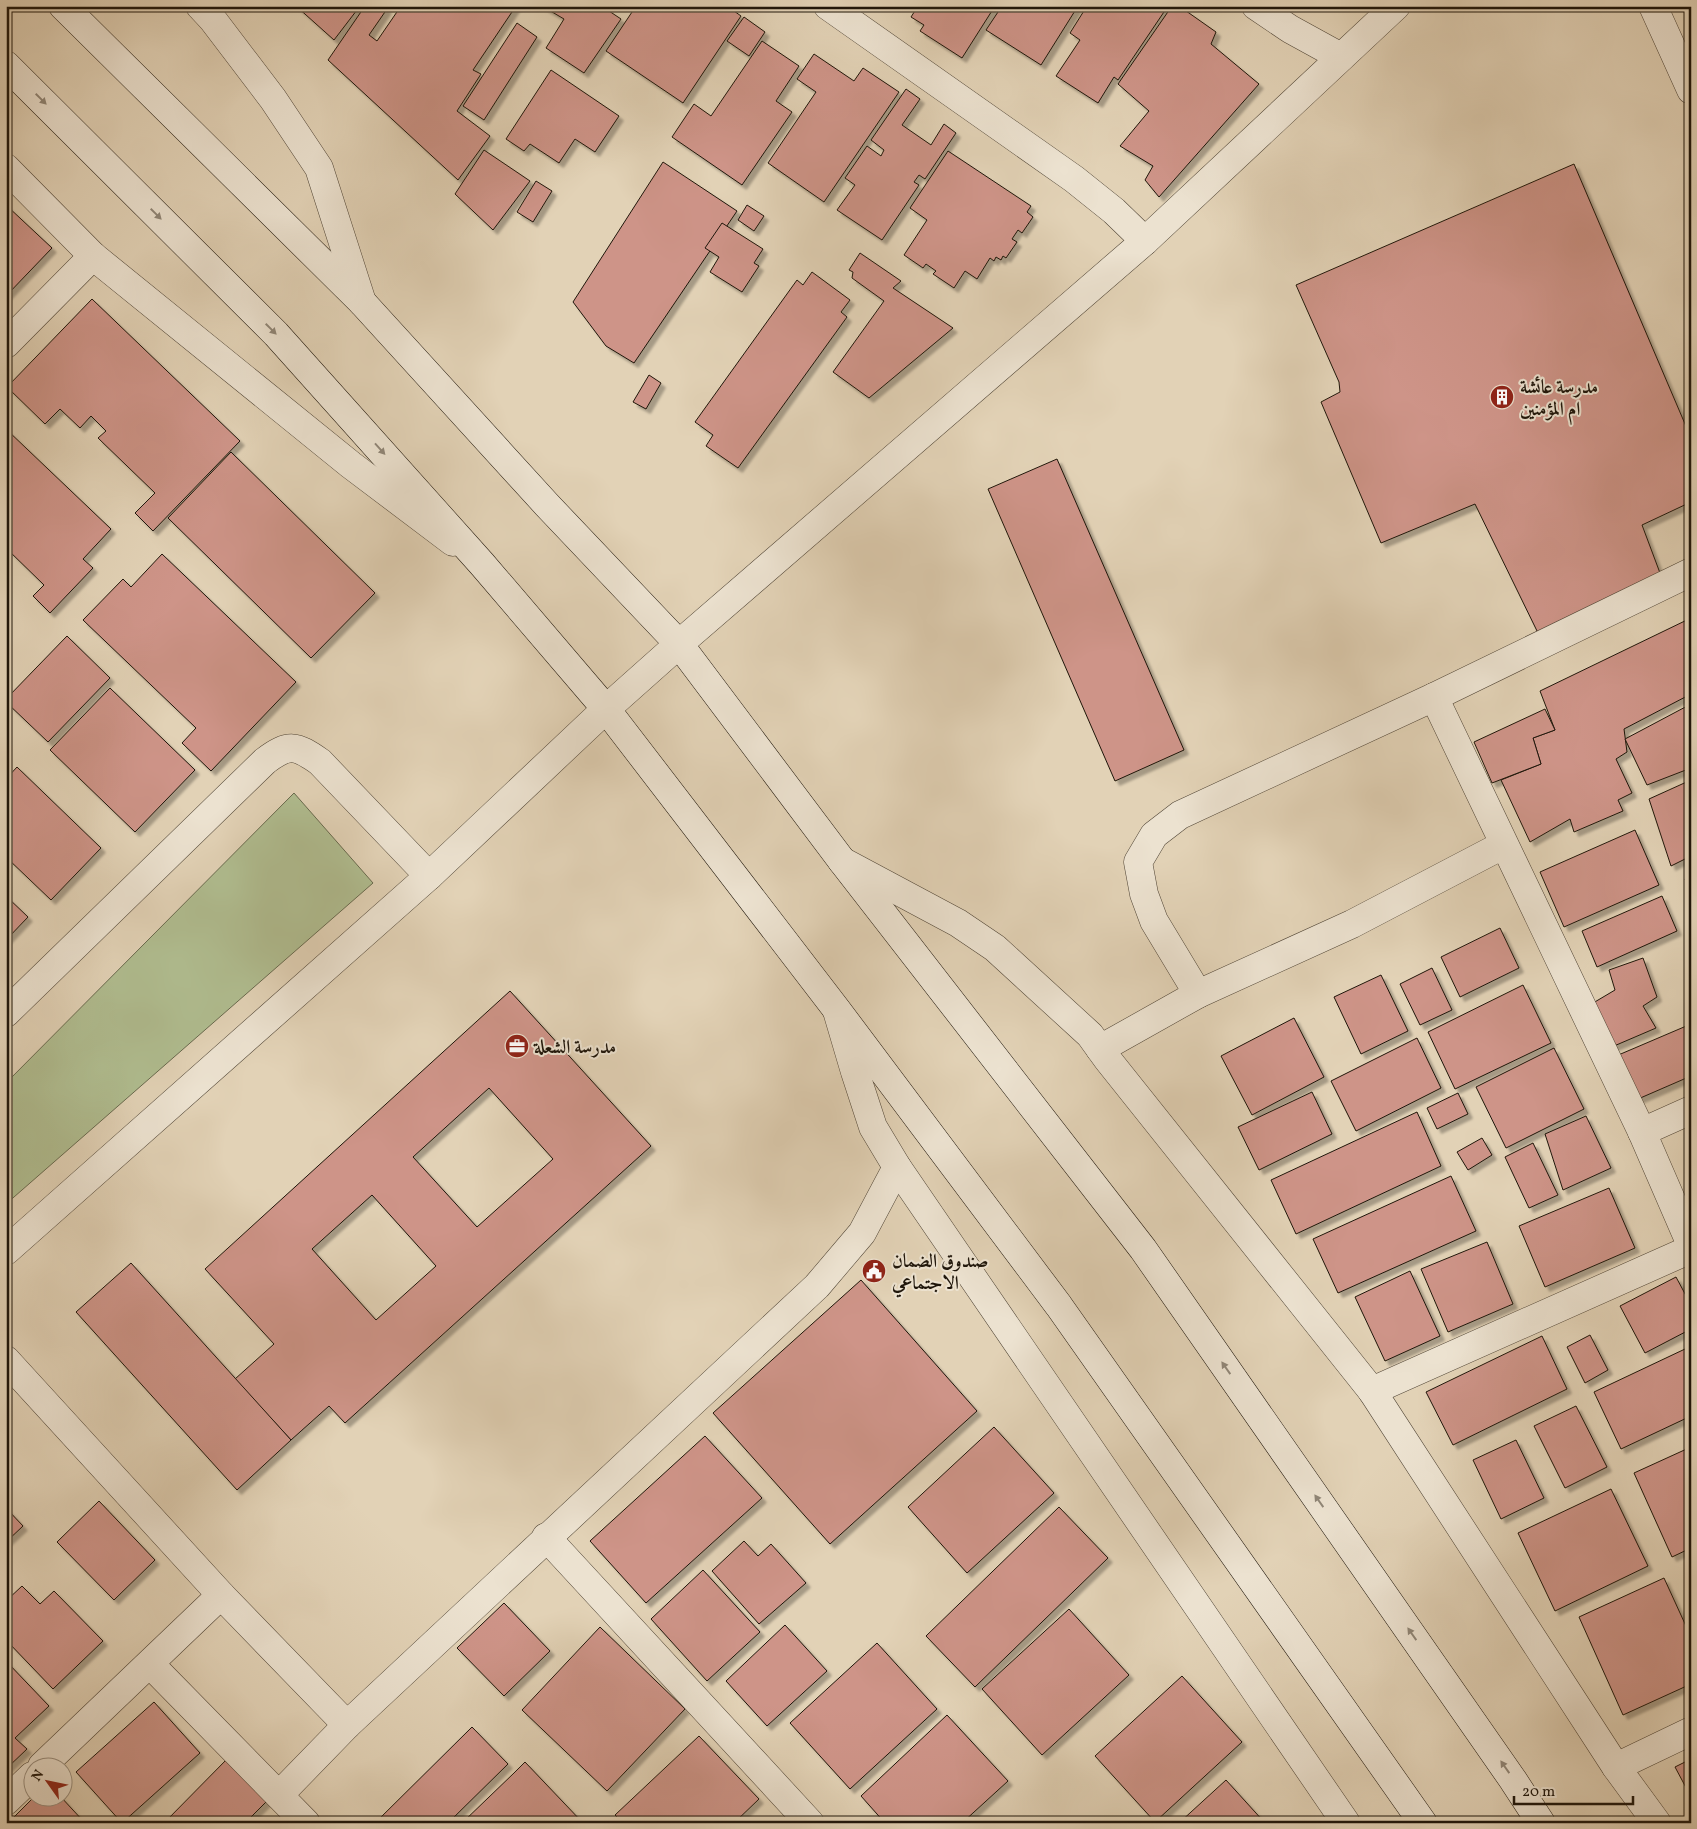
<svg xmlns="http://www.w3.org/2000/svg" width="1697" height="1829" font-family="Vollkorn,Amiri,serif">
	<style>
		.green { fill: #b0bd90; stroke: #686a4e }
		.building { fill: #ce9488; stroke: #1f160b; fill-rule: evenodd; filter: url(#shadow) }
		.lines { fill: none; stroke-linecap: round; stroke-linejoin: round }
		.street-casing { stroke: #504536; stroke-width: 29 }
		.secondary-casing { stroke: #1f160b; stroke-width: 29 }
		.street { stroke: #ece2d0; stroke-width: 28 }
		.secondary { stroke: #ece2d0; stroke-width: 28 }
		.oneway { fill: #908677 }
		.labels { text-anchor: middle; stroke-width: 4; stroke-linejoin: round; paint-order: stroke }
		.poi-label { font-size: 19px; font-weight: bold; fill: #1f160b; stroke: #ece2d0; text-anchor: start }
	</style>
	<defs>
		<filter id="shadow"><feDropShadow dx="4.5" dy="4.5" stdDeviation="1" flood-color="#0004"/></filter>
	</defs>
	<rect width="100%" height="100%" fill="#e2d2b6"/>
	<filter id="stains"><feTurbulence type="fractalNoise" baseFrequency=".004" numOctaves="4"/><feColorMatrix values="0 0 0 0 .2 0 0 0 0 .09 0 0 0 0 .02 0 0 0 .5 -.17"/></filter>
	<radialGradient id="worn" r=".72"><stop offset=".6" stop-color="#630" stop-opacity="0"/><stop offset="1" stop-color="#630" stop-opacity=".3"/></radialGradient>
	<polygon class="green" points="294,793 373,883 6,1204 6,1083"/>
	<g class="building">
		<polygon points="296,6 360,6 334,40"/>
		<polygon points="365,6 383,6 387,9 369,35 377,41 401,6 516,6 473,70 481,74 457,111 490,136 458,180 328,60"/>
		<polygon points="542,6 608,6 606,9 621,19 584,73 546,48 564,19"/>
		<polygon points="633,6 727,6 741,16 683,103 606,51 634,9 632,8"/>
		<polygon points="918,6 995,6 962,58 920,31 924,25 911,17"/>
		<polygon points="1002,6 1078,6 1041,65 986,30"/>
		<polygon points="1087,6 1168,6 1118,80 1114,77 1098,103 1056,76 1080,40 1070,33"/>
		<polygon points="1172,6 1179,6 1216,32 1211,44 1259,84 1159,197 1145,180 1153,166 1120,146 1149,111 1118,84"/>
		<polygon points="744,17 765,32 749,56 727,41"/>
		<polygon points="517,23 537,37 484,120 463,106"/>
		<polygon points="762,41 799,66 776,101 792,112 742,185 672,137 694,104 711,116"/>
		<polygon points="814,54 854,81 863,68 899,92 824,202 768,163 816,92 797,79"/>
		<polygon points="551,70 619,116 595,152 575,139 559,163 530,144 524,151 506,139"/>
		<polygon points="906,89 920,99 902,125 931,145 944,124 956,133 925,179 919,175 914,182 919,185 882,240 837,210 855,185 845,178 867,146 881,156 884,150 871,140"/>
		<polygon points="484,150 530,181 493,230 455,194"/>
		<polygon points="948,151 1031,206 1027,212 1033,217 1022,233 1018,230 1012,239 1017,242 1006,258 1003,256 1001,260 996,257 994,261 990,258 977,279 965,271 954,288 933,274 936,271 926,264 923,268 904,255 927,220 910,208"/>
		<polygon points="663,162 737,211 634,363 606,346 573,302"/>
		<polygon points="1574,164 1691,438 1691,502 1642,525 1660,573 1538,633 1475,504 1381,543 1321,402 1340,392 1339,382 1296,285"/>
		<polygon points="536,181 552,191 533,222 517,212"/>
		<polygon points="6,205 52,248 6,296"/>
		<polygon points="747,205 764,216 754,231 738,220"/>
		<polygon points="722,223 763,249 754,263 759,266 742,292 710,272 719,257 705,248"/>
		<polygon points="860,253 901,281 893,288 953,328 869,398 833,372 884,301 852,278 853,272 849,270"/>
		<polygon points="812,272 850,300 841,312 847,317 738,468 706,446 713,435 695,422 797,280 803,285"/>
		<polygon points="92,299 240,441 153,531 135,513 155,493 98,438 106,431 91,416 80,428 60,409 45,424 7,387"/>
		<polygon points="649,375 661,383 646,409 633,402"/>
		<polygon points="6,429 111,529 83,559 93,568 50,613 33,596 44,585 6,548"/>
		<polygon points="231,452 375,593 311,658 168,518"/>
		<polygon points="1057,459 1184,750 1115,781 988,489"/>
		<polygon points="162,554 296,682 211,771 182,743 196,728 83,620 123,579 131,587"/>
		<polygon points="1691,618 1691,694 1624,729 1627,752 1616,759 1632,793 1618,800 1623,811 1574,832 1570,819 1530,842 1501,780 1541,764 1533,738 1555,730 1540,691"/>
		<polygon points="67,636 110,678 48,742 6,702 6,699"/>
		<polygon points="110,688 195,770 135,832 50,750"/>
		<polygon points="1691,704 1691,768 1647,785 1625,739"/>
		<polygon points="1545,709 1555,730 1533,738 1541,764 1492,783 1474,742"/>
		<polygon points="17,767 101,848 51,900 6,857 6,779"/>
		<polygon points="1691,780 1691,856 1671,866 1649,799"/>
		<polygon points="1635,830 1659,885 1564,927 1540,872"/>
		<polygon points="1691,877 1691,891 1685,879"/>
		<polygon points="6,896 28,917 6,940"/>
		<polygon points="1662,896 1677,931 1597,967 1582,931"/>
		<polygon points="1500,928 1519,968 1460,997 1441,957"/>
		<polygon points="1643,958 1657,997 1643,1006 1656,1028 1607,1049 1588,1006 1615,990 1609,970"/>
		<polygon points="1432,968 1452,1010 1420,1025 1400,984"/>
		<polygon points="1381,975 1408,1031 1361,1054 1334,997"/>
		<polygon points="1523,985 1551,1043 1455,1089 1428,1032"/>
		<path d="M510 991 651 1146 345 1423 329 1406 291 1440 235 1379 274 1344 205 1269ZM489 1088 553 1159 477 1227 413 1157ZM372 1195 436 1266 376 1320 312 1249Z"/>
		<polygon points="1294,1018 1324,1077 1252,1115 1221,1056"/>
		<polygon points="1691,1024 1691,1076 1638,1099 1616,1056"/>
		<polygon points="1417,1038 1441,1088 1356,1131 1331,1081"/>
		<polygon points="1554,1048 1584,1109 1506,1148 1476,1087"/>
		<polygon points="1312,1092 1332,1134 1259,1170 1238,1127"/>
		<polygon points="1458,1093 1468,1114 1437,1129 1427,1108"/>
		<polygon points="1417,1112 1441,1166 1296,1234 1271,1180"/>
		<polygon points="1586,1116 1611,1168 1563,1190 1545,1134"/>
		<polygon points="1482,1138 1492,1155 1468,1170 1457,1152"/>
		<polygon points="1533,1143 1558,1195 1529,1208 1505,1157"/>
		<polygon points="1451,1176 1476,1231 1338,1293 1313,1239"/>
		<polygon points="1609,1188 1635,1248 1545,1287 1519,1226"/>
		<polygon points="1487,1242 1513,1304 1448,1332 1421,1269"/>
		<polygon points="131,1263 291,1440 237,1490 76,1312"/>
		<polygon points="1410,1271 1440,1336 1385,1361 1355,1297"/>
		<polygon points="1676,1277 1691,1305 1691,1329 1645,1353 1620,1306"/>
		<polygon points="861,1280 977,1411 830,1544 713,1413"/>
		<polygon points="1590,1335 1608,1370 1585,1383 1567,1347"/>
		<polygon points="1542,1336 1567,1389 1453,1445 1426,1392"/>
		<polygon points="1685,1349 1691,1361 1691,1416 1621,1449 1594,1392"/>
		<polygon points="1576,1406 1607,1467 1565,1488 1534,1426"/>
		<polygon points="994,1427 1054,1493 967,1573 908,1507"/>
		<polygon points="705,1436 762,1498 646,1603 590,1541"/>
		<polygon points="1516,1440 1544,1498 1501,1519 1473,1460"/>
		<polygon points="1691,1447 1691,1548 1672,1557 1634,1473"/>
		<polygon points="1611,1489 1648,1566 1555,1611 1518,1533"/>
		<polygon points="99,1501 155,1560 114,1600 57,1542"/>
		<polygon points="1059,1507 1108,1558 975,1687 926,1636"/>
		<polygon points="6,1508 23,1526 6,1542"/>
		<polygon points="744,1541 758,1556 771,1544 806,1583 759,1624 712,1571"/>
		<polygon points="703,1570 760,1632 707,1681 651,1619"/>
		<polygon points="1664,1578 1691,1637 1691,1684 1623,1715 1579,1617"/>
		<polygon points="22,1586 40,1604 54,1591 103,1641 53,1689 6,1640 6,1601"/>
		<polygon points="504,1603 550,1651 504,1696 457,1648"/>
		<polygon points="1069,1609 1129,1675 1042,1755 982,1689"/>
		<polygon points="785,1625 827,1671 767,1726 726,1681"/>
		<polygon points="600,1627 685,1709 607,1791 522,1710"/>
		<polygon points="877,1643 937,1709 850,1789 790,1723"/>
		<polygon points="6,1661 49,1706 15,1738 27,1749 6,1769"/>
		<polygon points="1182,1676 1242,1742 1155,1822 1095,1756"/>
		<polygon points="154,1702 200,1753 122,1823 76,1772"/>
		<polygon points="947,1715 1008,1781 962,1823 885,1823 861,1796"/>
		<polygon points="472,1727 508,1764 448,1823 375,1823"/>
		<polygon points="699,1736 759,1799 734,1823 623,1823 615,1815"/>
		<polygon points="229,1757 270,1798 245,1823 164,1823"/>
		<polygon points="1691,1759 1691,1797 1675,1767"/>
		<polygon points="525,1762 583,1823 462,1823 514,1773"/>
		<polygon points="1226,1780 1265,1823 1179,1823"/>
		<polygon points="35,1796 60,1796 85,1823 8,1823"/>
	</g>
	<g class="lines">
		<g class="street-casing">
			<g id="street">
				<polyline points="200,6 213,20 273,99 319,168 362,302"/>
				<polyline points="828,6 1074,179 1114,211 1145,241"/>
				<polyline points="1256,6 1290,29 1341,57"/>
				<polyline points="1653,6 1691,90"/>
				<polyline points="6,168 93,256 351,465 453,542"/>
				<polyline points="6,344 93,256"/>
				<polyline points="1434,697 1642,1132 1691,1245"/>
				<polyline points="842,861 958,923 995,948 1090,1035 1108,1060 1372,1391 1616,1767 1657,1823"/>
				<polyline points="1198,994 1154,921 1144,894 1138,862 1154,835 1180,815 1434,697 1691,572"/>
				<polyline points="837,1011 855,1072 873,1127 897,1167 1346,1823"/>
				<path d="M6 1013 265 761C289 743 296 745 320 762L429 876"/>
				<polyline points="1100,1049 1198,994 1352,924 1503,845"/>
				<polyline points="1642,1132 1691,1110"/>
				<polyline points="6,1251 429,876 606,709 679,644 1145,241 1396,6"/>
				<polyline points="6,1360 221,1595"/>
				<polyline points="1372,1391 1691,1249"/>
				<polyline points="546,1537 810,1823"/>
				<polyline points="150,1664 306,1823"/>
				<polyline points="42,1766 221,1595 347,1725"/>
				<polyline points="1616,1767 1691,1731"/>
				<polyline points="279,1795 347,1725 817,1286 862,1233 897,1167"/>
				<polyline points="6,1801 32,1776"/>
			</g>
		</g>
		<g class="secondary-casing">
			<g id="secondary">
				<polyline points="63,6 362,302 547,505 679,644 842,861 1143,1249 1513,1780 1541,1823"/>
				<polyline points="6,65 276,334 482,564 606,709 837,1010 1059,1306 1423,1823"/>
			</g>
		</g>
		<use href="#street" class="street"/>
		<use href="#secondary" class="secondary"/>
	</g>
	<defs><path id="oneway-solid" d="M-6-.8H1V-3.2L6.5 0L1 3.2V.8H-6Z" transform="scale(1.25)"/></defs>
	<g class="oneway">
		<use href="#oneway-solid" transform="translate(41 99) rotate(45)"/>
		<use href="#oneway-solid" transform="translate(156 214) rotate(45)"/>
		<use href="#oneway-solid" transform="translate(271 329) rotate(45)"/>
		<use href="#oneway-solid" transform="translate(380 449) rotate(48)"/>
		<use href="#oneway-solid" transform="translate(1226 1368) rotate(-125)"/>
		<use href="#oneway-solid" transform="translate(1319 1501) rotate(-125)"/>
		<use href="#oneway-solid" transform="translate(1412 1634) rotate(-125)"/>
		<use href="#oneway-solid" transform="translate(1505 1767) rotate(-125)"/>
	</g>
	<defs>
		<g id="building-disc" transform="scale(1.25)"><circle r="9.5" fill="#8f2418" stroke="#ece2d0"/><path d="M-4-6H4V6H1V3H-1V6H-4ZM-2.5-4.3h1.7v1.8h-1.7ZM.8-4.3h1.7v1.8H.8ZM-2.5-1h1.7V.8h-1.7ZM.8-1h1.7V.8H.8Z" fill="#fff"/></g>
		<g id="office-disc" transform="scale(1.25)"><circle r="9.5" fill="#8f2418" stroke="#ece2d0"/><path d="M-6-3h4V-5.5h4V-3h4V5H-6ZM-1-4.5V-3h2v-1.5ZM-6 0V1H6V0Z" fill="#fff"/></g>
		<g id="civic-disc" transform="scale(1.25)"><circle r="9.5" fill="#8f2418" stroke="#ece2d0"/><path d="M-.6-6.5H3V-4.5H.6V-3L4-1V1h2V6H-6V1h2V-1L-.6-3ZM-1.2 2.5V6h2.4V2.5Z" fill="#fff"/></g>
	</defs>
	<g fill-rule="evenodd">
		<use href="#building-disc" x="1502" y="397"/>
		<use href="#office-disc" x="517" y="1046"/>
		<use href="#civic-disc" x="874" y="1271"/>
	</g>
	<g class="labels">
		<g class="poi-label">
			<text x="1520" y="393">مدرسة عائشة<tspan x="1520" dy="22">ام المؤمنين</tspan></text>
			<text x="534" y="1053">مدرسة الشعلة</text>
			<text x="892" y="1267">صندوق الضمان<tspan x="892" dy="22">الاجتماعي</tspan></text>
		</g>
	</g>
	<rect width="1697" height="1829" fill="none" stroke="#e2d2b6" stroke-width="25"/>
	<rect x="8" y="8" width="1682" height="1814" fill="none" stroke="#1f160b" stroke-width="2.5"/>
	<rect x="12" y="12" width="1672" height="1804" fill="none" stroke="#1f160b"/>
	<g transform="translate(48 1782) rotate(303)"><circle r="24" fill="#ece2d0" stroke="#9a9081"/>
	<path d="M0-4L9 19L0 12L-9 19Z" fill="#8f2418"/>
	<text y="-8" font-size="14" font-weight="bold" text-anchor="middle" fill="#1f160b">N</text>
	</g>
	<path d="M1514 1796v8h119v-8" fill="none" stroke="#1f160b" stroke-width="2.5"/>
	<text x="1522" y="1796" font-size="15" fill="#1f160b" stroke="#ece2d0" stroke-width="4" paint-order="stroke">20 m</text>
	<rect width="100%" height="100%" filter="url(#stains)"/>
	<rect width="100%" height="100%" fill="url(#worn)"/>
</svg>
